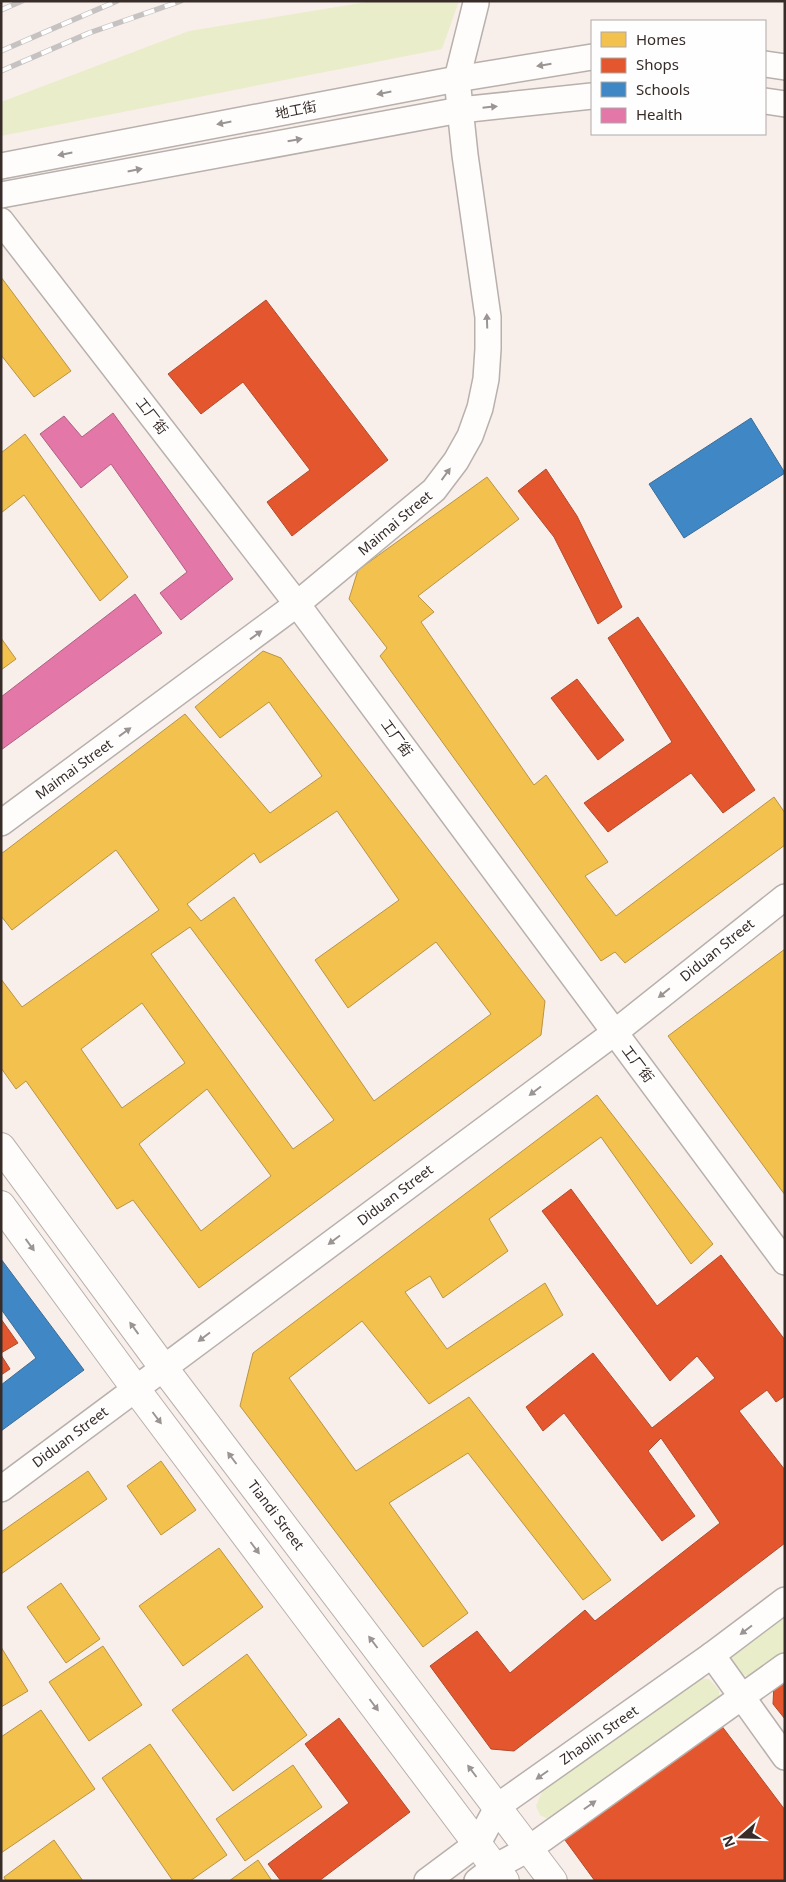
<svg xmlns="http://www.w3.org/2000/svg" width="786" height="1882" font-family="'Noto Sans','Noto Sans SC',sans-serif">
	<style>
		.green { fill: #e9edca }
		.homes { fill: #f2c14e; stroke: #ba9443; fill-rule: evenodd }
		.shops { fill: #e4572e; stroke: #b04a2c }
		.schools { fill: #3f88c5; stroke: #3d6c96 }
		.health { fill: #e377a8; stroke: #af6082 }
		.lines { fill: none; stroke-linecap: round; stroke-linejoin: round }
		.secondary-casing { stroke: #b8b0ac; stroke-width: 28 }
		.highway-casing { stroke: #b8b0ac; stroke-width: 30 }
		.secondary { stroke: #fefdfc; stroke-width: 25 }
		.highway { stroke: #fefdfc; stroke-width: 28 }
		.rail-casing { stroke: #c5c2c1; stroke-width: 5.5 }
		.rail { stroke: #fefefe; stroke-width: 4; stroke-dasharray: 11; stroke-linecap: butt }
		.oneway { fill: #9a9492 }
		.labels { text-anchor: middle; stroke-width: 5; stroke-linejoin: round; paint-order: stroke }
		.street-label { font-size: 14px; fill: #372c28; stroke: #fefefe }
	</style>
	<rect width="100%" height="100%" fill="#f8efeb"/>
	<g class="green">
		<polygon points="373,1 459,1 442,49 1,136 1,102 189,31"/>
		<polygon points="785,1611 785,1656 751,1676 741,1675 730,1657"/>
		<polygon points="694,1678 709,1679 719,1690 719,1698 550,1820 540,1815 536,1806 544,1787"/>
	</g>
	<g class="homes">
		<polygon points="1,277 71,371 34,397 1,355"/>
		<polygon points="25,434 128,577 100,601 24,495 1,513 1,453"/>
		<polygon points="487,477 519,519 418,596 434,612 421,622 534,785 546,775 608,862 585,876 616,916 774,797 785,813 785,845 625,963 615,952 601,961 380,656 387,648 349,599 358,570"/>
		<polygon points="1,638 16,659 1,670"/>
		<path d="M263 651 281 658 545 1001 541 1035 199 1288 133 1200 117 1209 26 1081 16 1089 1 1068V979L22 1007 159 910 116 850 12 930 1 916V854L185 714 270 813 322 776 269 702 220 738 195 707ZM337 811 399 900 315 960 348 1008 436 942 491 1014 374 1101 234 897 201 921 187 904 254 853 260 863ZM190 927 334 1120 293 1149 151 954ZM142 1003 185 1063 122 1108 81 1049ZM207 1089 271 1176 201 1231 139 1144Z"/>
		<polygon points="785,949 785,1195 668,1036"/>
		<polygon points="597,1095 713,1244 691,1264 601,1137 489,1219 508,1251 443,1298 430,1276 405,1292 447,1349 545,1283 563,1315 429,1404 362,1321 289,1378 356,1471 469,1397 611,1580 583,1600 468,1453 389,1503 468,1613 423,1647 240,1406 253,1353"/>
		<polygon points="161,1461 196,1510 161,1535 127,1486"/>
		<polygon points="88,1471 107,1499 1,1574 1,1532"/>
		<polygon points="219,1548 263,1607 183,1666 139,1606"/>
		<polygon points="61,1583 100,1639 66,1663 27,1607"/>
		<polygon points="103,1646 142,1705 89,1741 49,1682"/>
		<polygon points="1,1647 28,1691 1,1707"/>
		<polygon points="247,1654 307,1735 233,1791 172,1710"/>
		<polygon points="41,1710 95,1789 1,1853 1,1737"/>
		<polygon points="150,1744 227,1855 190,1881 173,1881 102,1778"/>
		<polygon points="293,1765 322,1807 245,1861 216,1819"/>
		<polygon points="54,1840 83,1881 6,1881 4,1877"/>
		<polygon points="258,1860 272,1881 229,1881"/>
	</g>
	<g class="shops">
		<polygon points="266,300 388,460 292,536 267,502 310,470 243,382 201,414 168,374"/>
		<polygon points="546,469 577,516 622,607 598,624 554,537 518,491"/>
		<polygon points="638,617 755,790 723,813 691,773 608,832 584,803 672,742 608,638"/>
		<polygon points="577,679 624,740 598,760 551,698"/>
		<polygon points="571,1189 657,1306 721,1255 785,1340 785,1396 776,1402 767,1390 739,1411 785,1470 785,1543 514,1751 491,1749 430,1666 477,1631 510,1673 585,1610 595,1621 720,1523 661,1438 648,1451 695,1516 662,1541 564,1413 543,1431 526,1407 593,1353 652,1428 715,1378 697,1356 670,1381 542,1211"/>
		<polygon points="1,1319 18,1343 1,1353"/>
		<polygon points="1,1355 10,1369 1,1375"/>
		<polygon points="785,1674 785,1719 773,1704 774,1682"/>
		<polygon points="339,1718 410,1812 319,1881 281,1881 268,1864 349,1803 305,1744"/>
		<polygon points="721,1725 785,1810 785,1881 595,1881 565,1840"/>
	</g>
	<g class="schools">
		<polygon points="751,418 785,473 684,538 649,484"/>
		<polygon points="1,1259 84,1370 1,1431 1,1385 36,1358 1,1309"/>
	</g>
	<g class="health">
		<polygon points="113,413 233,579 181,620 160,593 187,572 111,464 81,488 40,434 64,416 82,437"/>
		<polygon points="135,594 162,633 1,750 1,697"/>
	</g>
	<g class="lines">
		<g class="secondary-casing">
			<g id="secondary">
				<polyline points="765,64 785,67"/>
				<polyline points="765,101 785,104"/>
				<polyline points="1,166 457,79 592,57"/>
				<polyline points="1,195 460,110 592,96"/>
				<polyline points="1,221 297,604 785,1262"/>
				<polyline points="1,823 297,604 434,490 456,461 470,436 480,408 486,379 488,349 488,317 465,155 457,79 476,3"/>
				<polyline points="1,1489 614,1033 785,897"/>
				<polyline points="712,1655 785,1757"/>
				<polyline points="427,1881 478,1843 498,1806 712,1655 785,1600"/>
				<polyline points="477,1881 495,1867 530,1848 785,1666"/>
			</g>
		</g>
		<g class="highway-casing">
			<g id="highway">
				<polyline points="1,1147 163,1367 553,1881"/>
				<polyline points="1,1205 135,1388 505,1881"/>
			</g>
		</g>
		<use href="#secondary" class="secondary"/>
		<use href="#highway" class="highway"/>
		<g class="rail-casing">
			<g id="rail">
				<polyline points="1,10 22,1"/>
				<polyline points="1,51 117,1"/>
				<polyline points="1,71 89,33 181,1"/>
			</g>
		</g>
		<use href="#rail" class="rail"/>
	</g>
	<defs><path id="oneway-solid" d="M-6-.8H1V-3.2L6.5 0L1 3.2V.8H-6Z" transform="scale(1.25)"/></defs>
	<g class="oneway">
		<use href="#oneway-solid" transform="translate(544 65) rotate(171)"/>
		<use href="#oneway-solid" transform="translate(384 93) rotate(169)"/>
		<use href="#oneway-solid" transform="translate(490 107) rotate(-6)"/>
		<use href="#oneway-solid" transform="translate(224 123) rotate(169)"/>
		<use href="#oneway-solid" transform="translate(295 140) rotate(-10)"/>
		<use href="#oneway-solid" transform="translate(65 154) rotate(169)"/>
		<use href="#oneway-solid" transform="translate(135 170) rotate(-11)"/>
		<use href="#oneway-solid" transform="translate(487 321) rotate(-92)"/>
		<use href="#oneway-solid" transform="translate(446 474) rotate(-54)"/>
		<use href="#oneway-solid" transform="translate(256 635) rotate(-36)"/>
		<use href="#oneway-solid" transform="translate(125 732) rotate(-36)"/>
		<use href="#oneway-solid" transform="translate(664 993) rotate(141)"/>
		<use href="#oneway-solid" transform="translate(535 1091) rotate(143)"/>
		<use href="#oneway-solid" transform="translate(334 1240) rotate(143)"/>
		<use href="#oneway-solid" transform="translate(30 1245) rotate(54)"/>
		<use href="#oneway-solid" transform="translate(134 1328) rotate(-126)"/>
		<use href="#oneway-solid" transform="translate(204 1337) rotate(143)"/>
		<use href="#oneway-solid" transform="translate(157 1418) rotate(53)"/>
		<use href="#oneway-solid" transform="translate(232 1458) rotate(-127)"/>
		<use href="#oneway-solid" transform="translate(255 1548) rotate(53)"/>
		<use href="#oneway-solid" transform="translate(746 1630) rotate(143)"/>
		<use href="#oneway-solid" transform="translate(373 1642) rotate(-127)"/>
		<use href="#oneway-solid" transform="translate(374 1705) rotate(53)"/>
		<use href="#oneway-solid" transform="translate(472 1771) rotate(-127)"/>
		<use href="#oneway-solid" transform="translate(542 1775) rotate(145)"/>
		<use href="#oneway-solid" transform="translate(590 1805) rotate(-35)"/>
	</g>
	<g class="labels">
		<g class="street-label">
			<text transform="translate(296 110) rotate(-11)" y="5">地工街</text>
			<text transform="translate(152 416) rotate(52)" y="5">工厂街</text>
			<text transform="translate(395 523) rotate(-40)" y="5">Maimai Street</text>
			<text transform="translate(397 738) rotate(54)" y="5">工厂街</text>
			<text transform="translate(74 769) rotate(-36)" y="5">Maimai Street</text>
			<text transform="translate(717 950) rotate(-39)" y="5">Diduan Street</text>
			<text transform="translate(638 1064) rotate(53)" y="5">工厂街</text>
			<text transform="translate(395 1195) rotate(-37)" y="5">Diduan Street</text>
			<text transform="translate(70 1437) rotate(-37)" y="5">Diduan Street</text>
			<text transform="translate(276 1515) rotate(53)" y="5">Tiandi Street</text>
			<text transform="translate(599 1735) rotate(-35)" y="5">Zhaolin Street</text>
		</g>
	</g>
	<rect width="786" height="1882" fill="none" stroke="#372c28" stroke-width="5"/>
	<rect x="591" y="20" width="175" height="115" fill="#fefefe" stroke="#aeaaa8"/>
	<rect x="601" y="32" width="25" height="15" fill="#f2c14e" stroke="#aeaaa8"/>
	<text x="636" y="45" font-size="15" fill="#372c28">Homes</text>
	<rect x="601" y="58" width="25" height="15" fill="#e4572e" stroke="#aeaaa8"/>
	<text x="636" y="70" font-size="15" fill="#372c28">Shops</text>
	<rect x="601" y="82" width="25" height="15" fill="#3f88c5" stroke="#aeaaa8"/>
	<text x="636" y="95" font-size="15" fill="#372c28">Schools</text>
	<rect x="601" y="108" width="25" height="15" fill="#e377a8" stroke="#aeaaa8"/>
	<text x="636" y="120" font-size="15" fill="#372c28">Health</text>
	<g transform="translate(741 1837) rotate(250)" stroke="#fefefe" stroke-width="4" paint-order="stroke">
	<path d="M0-4L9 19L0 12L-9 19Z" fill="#372c28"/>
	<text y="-8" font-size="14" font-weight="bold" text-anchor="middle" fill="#372c28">N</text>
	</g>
</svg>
